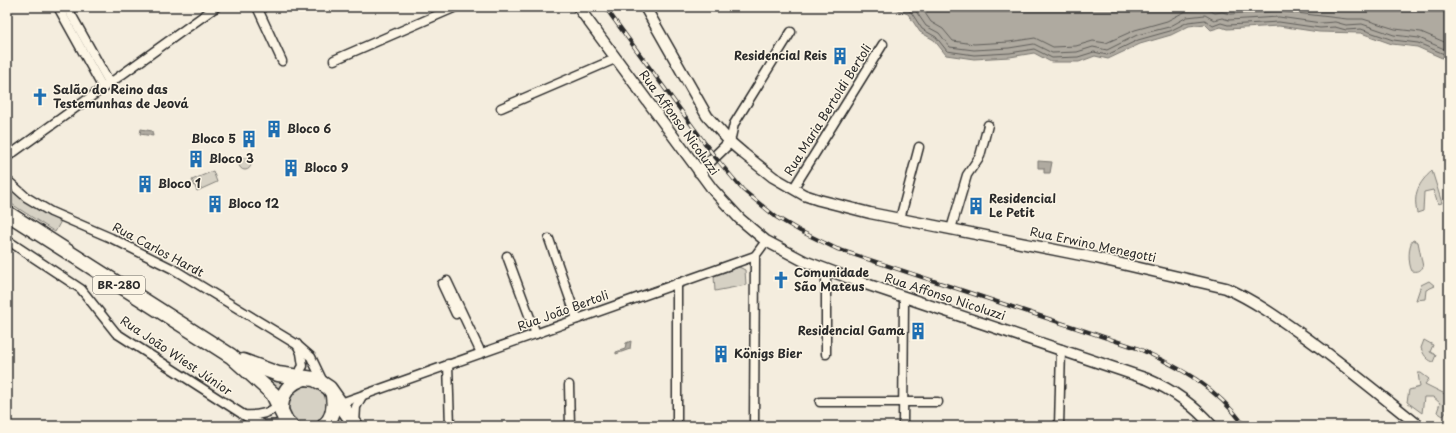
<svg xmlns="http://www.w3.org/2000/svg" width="1456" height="433" font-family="'Playpen Sans',sans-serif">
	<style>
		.green { fill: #d6d1c4; stroke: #807e78 }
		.water { fill: #afaaa0; stroke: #7a7771 }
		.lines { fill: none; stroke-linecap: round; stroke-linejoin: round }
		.shore { stroke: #605e5a; stroke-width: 1 }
		.minor-casing { stroke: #2b2b2b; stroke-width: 11 }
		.tertiary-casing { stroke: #2b2b2b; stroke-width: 13 }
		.trunk-casing { stroke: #2b2b2b; stroke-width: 17 }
		.minor { stroke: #fcf5e5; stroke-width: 8 }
		.tertiary { stroke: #fcf5e5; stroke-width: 10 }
		.trunk { stroke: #fcf5e5; stroke-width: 14 }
		.rail-casing { stroke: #2b2b2b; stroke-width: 4 }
		.rail { stroke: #fcf5e5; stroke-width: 2.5; stroke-dasharray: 8; stroke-linecap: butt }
		.labels { text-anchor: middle; stroke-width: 3; stroke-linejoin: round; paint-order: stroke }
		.shield { fill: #fcf5e5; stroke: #6a6863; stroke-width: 1 }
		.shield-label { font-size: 11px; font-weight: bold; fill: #2b2b2b }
		.poi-label { font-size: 12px; font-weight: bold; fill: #2b2b2b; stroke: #fcf5e5; text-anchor: start }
		.street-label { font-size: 12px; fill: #2b2b2b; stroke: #fcf5e5 }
	</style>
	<rect width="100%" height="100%" fill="#f4edde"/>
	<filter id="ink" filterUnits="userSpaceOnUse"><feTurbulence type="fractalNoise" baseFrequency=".025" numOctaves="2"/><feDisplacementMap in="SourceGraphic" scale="8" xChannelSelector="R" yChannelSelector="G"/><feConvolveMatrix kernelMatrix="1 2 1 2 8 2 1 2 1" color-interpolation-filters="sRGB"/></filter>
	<g filter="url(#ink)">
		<g class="green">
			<circle cx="245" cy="164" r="6"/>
			<polygon points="213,171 217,182 197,191 192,180"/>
			<path d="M1432 171 1442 203 1438 204 1433 190 1424 192 1423 211 1417 213C1413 194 1418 183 1432 171Z"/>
			<polygon points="7,185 49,214 56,218 62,219 55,232 7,201"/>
			<path d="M1413 240 1418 242 1423 267C1420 271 1418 272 1412 271 1408 264 1408 245 1413 240Z"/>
			<polygon points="739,267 745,270 746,285 715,291 714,276"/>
			<polygon points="1429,281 1435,286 1426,290 1425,299 1416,300 1421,285"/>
			<path d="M1424 340 1433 345 1430 352 1436 355 1433 362C1426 359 1424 355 1421 348Z"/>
			<polygon points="256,370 284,382 277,393"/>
			<polygon points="1418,373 1421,373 1429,379 1425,384 1449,396 1449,409 1443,416 1437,412 1440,403 1433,397 1424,397 1422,413 1407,402 1409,390 1420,387"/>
			<circle cx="308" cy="406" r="20"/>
			<polygon points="341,413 349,426 333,426"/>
		</g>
		<g class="water">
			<polygon points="880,7 1449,7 1449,61 1417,47 1392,44 1361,33 1319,32 1279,26 1227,29 1221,27 1211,30 1205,24 1189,26 1171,35 1140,44 1108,59 1095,56 1079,62 1051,62 1034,53 1010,57 974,59 946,55 934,40 920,32 908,14 895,9 885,9"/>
			<polygon points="141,129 152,131 153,136 140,134"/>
			<polygon points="1038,161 1052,162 1050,173 1044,173 1044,168 1038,168"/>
			<polygon points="631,341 630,349 616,354 616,352 625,349 626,343"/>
		</g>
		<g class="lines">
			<g class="shore">
				<polyline points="903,7 911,12 922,29 936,37 947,51 974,55 1010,53 1034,49 1052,58 1078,57 1094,52 1107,55 1138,40 1170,31 1188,22 1205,20 1213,26 1221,23 1228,25 1279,22 1320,28 1335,27 1346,30 1361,29 1393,40 1418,43 1449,56"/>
				<polyline points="913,7 926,26 939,33 950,47 974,50 1009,48 1034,44 1052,53 1077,52 1093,47 1107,50 1137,35 1169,27 1187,17 1205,15 1214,20 1222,18 1229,20 1279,17 1321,23 1335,22 1346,25 1362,24 1394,35 1419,38 1449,51"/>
				<polyline points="921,7 931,22 943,29 953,41 974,44 1009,42 1035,38 1053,47 1076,46 1093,41 1106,43 1135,30 1167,21 1186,11 1206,9 1215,13 1222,12 1230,14 1279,11 1347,19 1363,19 1395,29 1421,32 1449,44"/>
			</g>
			<g class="minor-casing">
				<g id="minor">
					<polyline points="58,7 103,88"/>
					<polyline points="67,7 110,84"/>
					<polyline points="257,7 282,61"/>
					<polyline points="334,60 456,7"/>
					<polyline points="501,108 615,59"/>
					<polyline points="730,142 734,124 791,32"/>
					<polyline points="7,157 216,7"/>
					<polyline points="7,180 26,197 51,212 111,238 173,269 296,344 311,357 323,382"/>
					<polyline points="793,189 883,44"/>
					<polyline points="900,219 919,147"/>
					<polyline points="951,229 967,175 980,156 988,125"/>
					<polyline points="549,239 577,319"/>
					<polyline points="7,240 81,289 116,333 250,419 263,425 289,424"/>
					<polyline points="507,256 536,334"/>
					<polyline points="826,270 826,354"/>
					<polyline points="447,281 481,353"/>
					<polyline points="677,283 677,426"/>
					<polyline points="442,284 456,314"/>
					<polyline points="448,364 450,426"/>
					<polyline points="295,379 303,366 301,353 297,344"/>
					<polyline points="569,385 570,426"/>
					<polyline points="820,402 938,402"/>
					<polyline points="338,404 755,256 766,241"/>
					<path d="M243 415C258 416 271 414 281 402"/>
					<polyline points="355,424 356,407 362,396"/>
					<polyline points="754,426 755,256"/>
					<polyline points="903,426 904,298"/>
					<polyline points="1059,426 1061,349"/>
				</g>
			</g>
			<g class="tertiary-casing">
				<g id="tertiary">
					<path d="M578 7 713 190 740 219 766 241 804 261 860 282 1147 379C1173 390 1193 404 1212 426"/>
					<path d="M645 7 707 116 730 142 744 154 773 177 804 195 819 200 870 213 1096 258 1226 288C1253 300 1277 317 1301 334 1342 363 1380 395 1419 426"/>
					<polyline points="699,172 730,142"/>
				</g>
			</g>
			<g class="trunk-casing">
				<g id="trunk">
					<polyline points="7,213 231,356 273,394 286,421 291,426"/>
					<polyline points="243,361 278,374 314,379 320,382 329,388 356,426"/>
					<path d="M281 410C281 394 289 382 305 378"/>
					<path d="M324 426C333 418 335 407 333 396"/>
				</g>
			</g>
			<use href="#minor" class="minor"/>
			<use href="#tertiary" class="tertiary"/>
			<use href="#trunk" class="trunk"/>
			<g class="rail-casing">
				<path id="rail" d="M605 7 715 157 743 190 776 217 800 231 837 249 1137 348C1181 368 1215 386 1245 426"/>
			</g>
			<use href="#rail" class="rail"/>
		</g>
	</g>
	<defs>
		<g id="building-bare" transform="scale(1.38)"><path d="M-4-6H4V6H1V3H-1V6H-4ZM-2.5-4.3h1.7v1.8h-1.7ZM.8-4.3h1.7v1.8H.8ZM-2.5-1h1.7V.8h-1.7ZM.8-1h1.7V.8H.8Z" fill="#1f6fb2" stroke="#fcf5e5" stroke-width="2.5" paint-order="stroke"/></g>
		<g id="church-bare" transform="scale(1.38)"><path d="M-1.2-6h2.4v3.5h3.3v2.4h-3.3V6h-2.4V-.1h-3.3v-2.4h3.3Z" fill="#1f6fb2" stroke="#fcf5e5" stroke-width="2.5" paint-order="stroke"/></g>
	</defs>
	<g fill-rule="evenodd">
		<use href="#building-bare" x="840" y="56"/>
		<use href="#church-bare" x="40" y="97"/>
		<use href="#building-bare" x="274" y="129"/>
		<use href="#building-bare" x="249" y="139"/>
		<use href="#building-bare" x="196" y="159"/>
		<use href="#building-bare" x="291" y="168"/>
		<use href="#building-bare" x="145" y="184"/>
		<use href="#building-bare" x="215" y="204"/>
		<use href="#building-bare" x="976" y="206"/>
		<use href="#church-bare" x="781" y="280"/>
		<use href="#building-bare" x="918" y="331"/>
		<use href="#building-bare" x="721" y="354"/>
	</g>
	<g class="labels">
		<rect class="shield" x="93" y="276" width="52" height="18" rx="3"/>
		<g class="shield-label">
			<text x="119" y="289">BR-280</text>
		</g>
		<g class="poi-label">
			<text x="827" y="60" text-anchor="end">Residencial Reis</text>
			<text x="53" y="94">Salão do Reino das<tspan x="53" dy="14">Testemunhas de Jeová</tspan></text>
			<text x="287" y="133">Bloco 6</text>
			<text x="236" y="143" text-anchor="end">Bloco 5</text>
			<text x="209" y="163">Bloco 3</text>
			<text x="304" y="172">Bloco 9</text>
			<text x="158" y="188">Bloco 1</text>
			<text x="989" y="203">Residencial<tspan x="989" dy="14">Le Petit</tspan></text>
			<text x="228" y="208">Bloco 12</text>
			<text x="794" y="277">Comunidade<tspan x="794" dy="14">São Mateus</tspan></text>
			<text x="905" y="335" text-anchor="end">Residencial Gama</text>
			<text x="734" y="358">Königs Bier</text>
		</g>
		<g class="street-label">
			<text transform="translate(828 110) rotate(-58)" y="4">Rua Maria Bertoldi Bertoli</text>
			<text transform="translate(679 123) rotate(54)" y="4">Rua Affonso Nicoluzzi</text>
			<text transform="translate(1093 245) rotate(12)" y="4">Rua Erwino Menegotti</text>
			<text transform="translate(158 250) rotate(28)" y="4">Rua Carlos Hardt</text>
			<text transform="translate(945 297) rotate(18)" y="4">Rua Affonso Nicoluzzi</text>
			<text transform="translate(563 311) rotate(-20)" y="4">Rua João Bertoli</text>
			<text transform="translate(176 356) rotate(34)" y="4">Rua João Wiest Júnior</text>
		</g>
	</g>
	<rect width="1456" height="433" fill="none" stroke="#fcf5e5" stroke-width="24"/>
	<rect x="12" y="12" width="1432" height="409" fill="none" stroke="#2b2b2b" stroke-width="1.5" filter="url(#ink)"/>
</svg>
